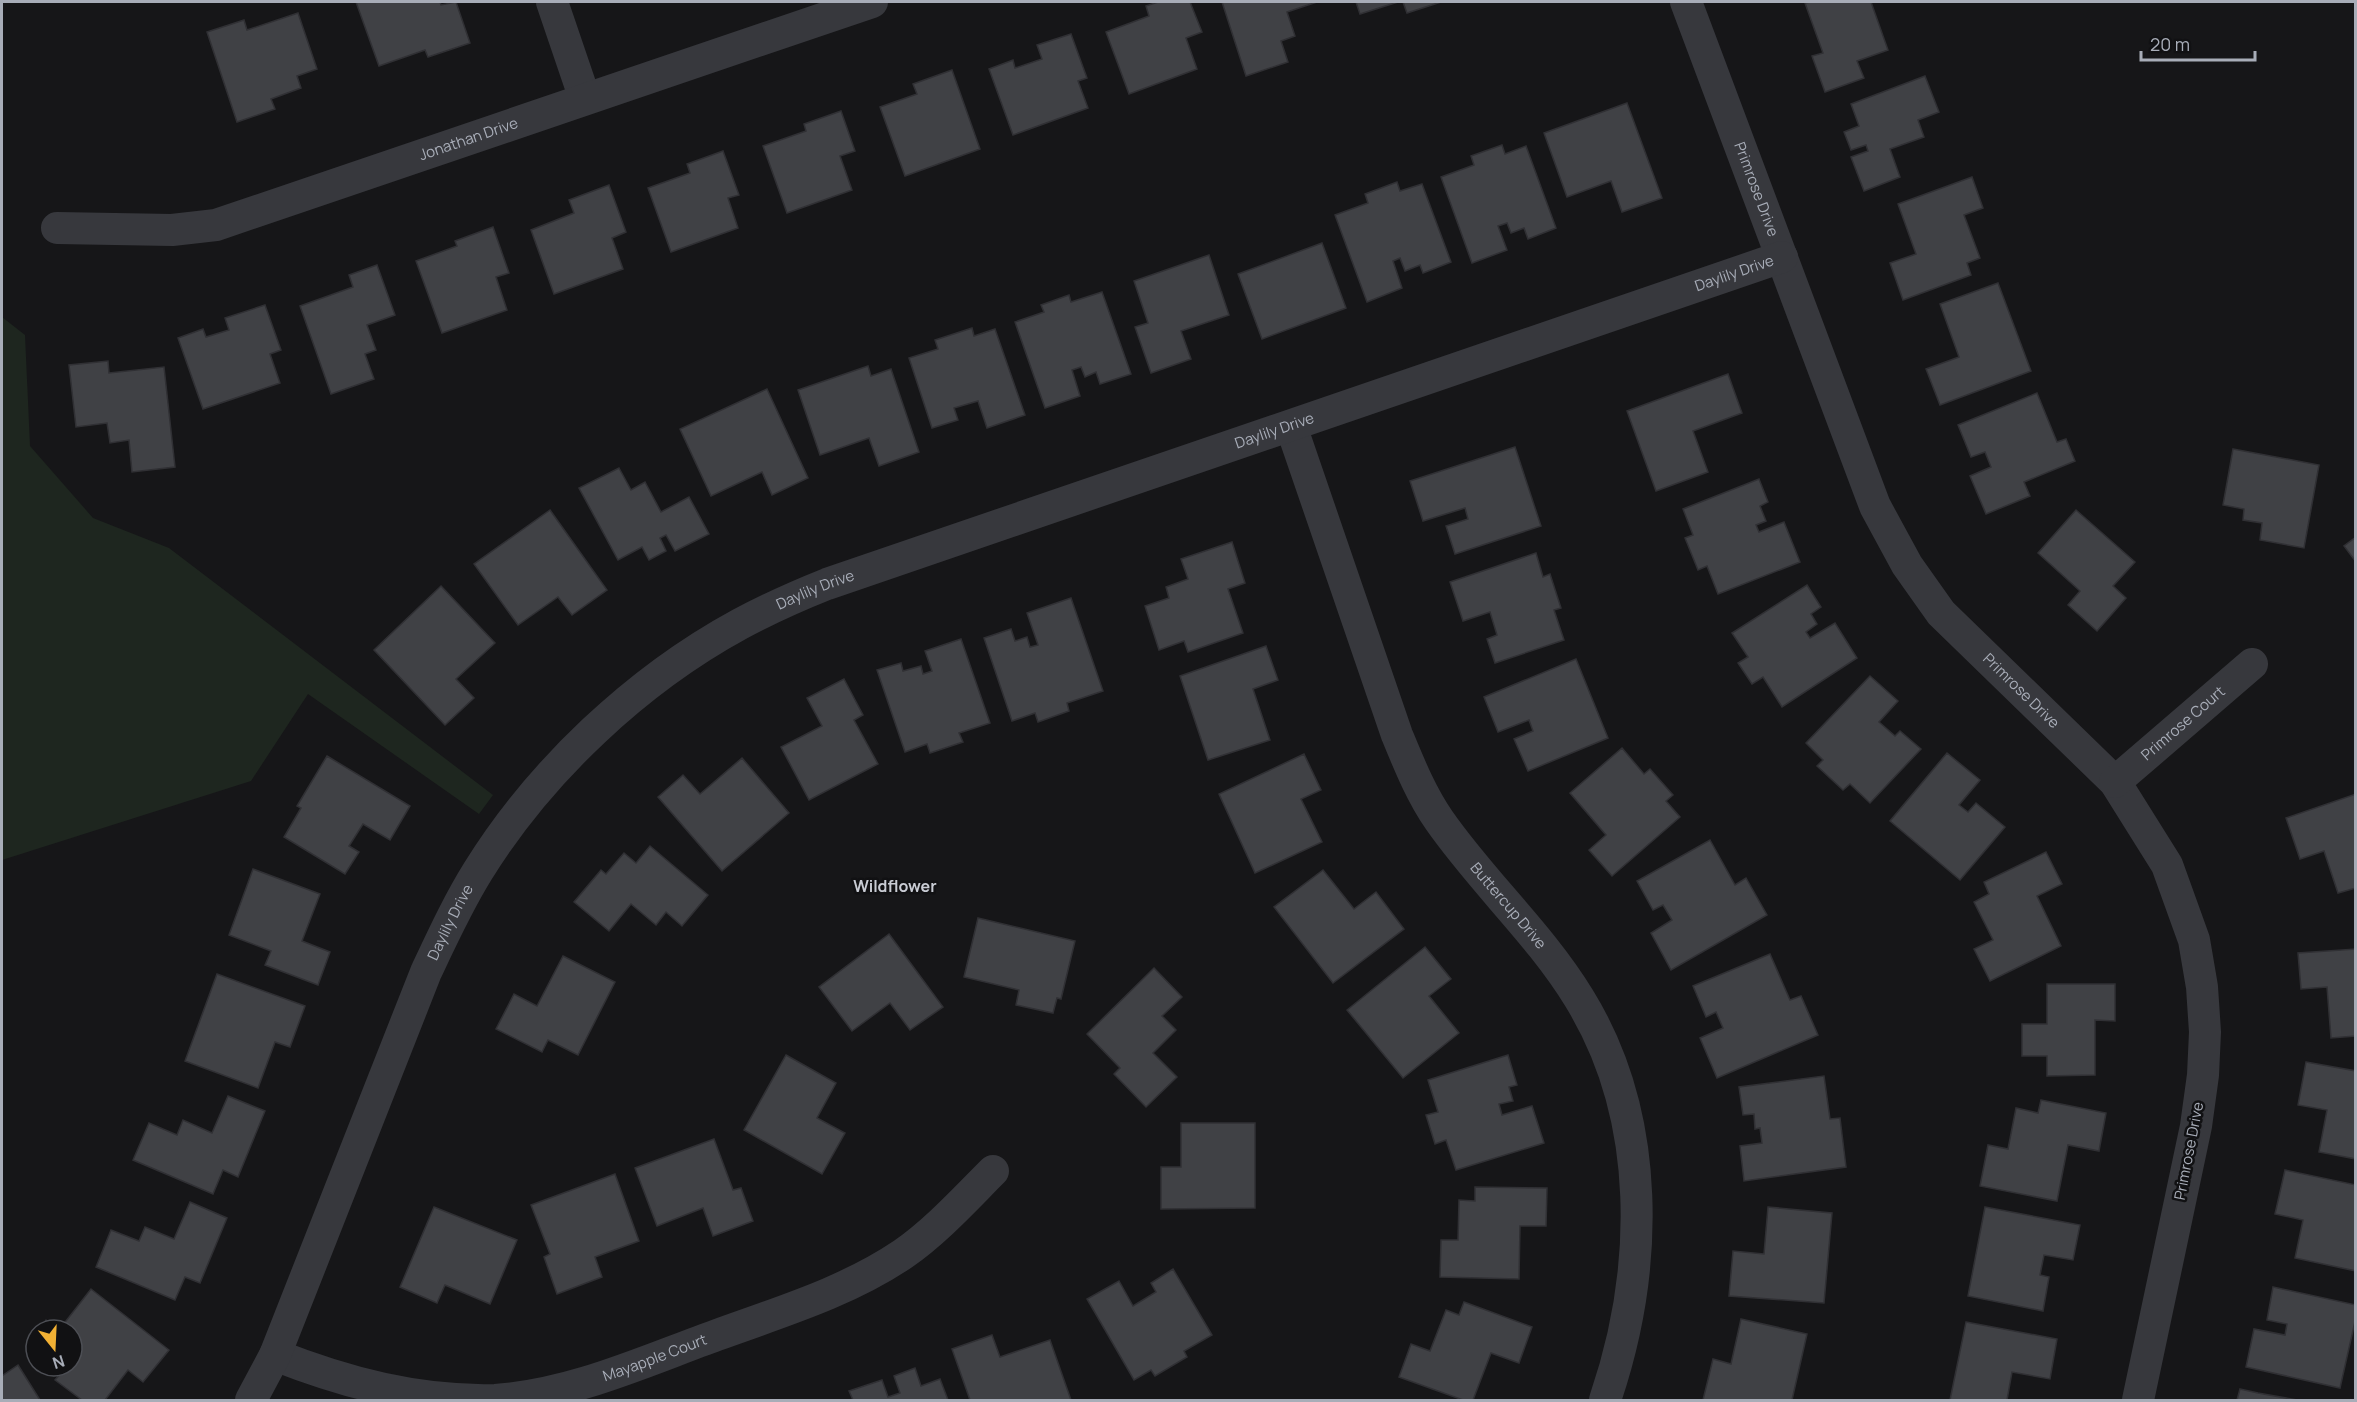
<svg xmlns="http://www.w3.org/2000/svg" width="2357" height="1402" font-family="Manrope,sans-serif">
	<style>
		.green { fill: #1e261f }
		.building { fill: #404145; stroke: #303034; stroke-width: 1.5 }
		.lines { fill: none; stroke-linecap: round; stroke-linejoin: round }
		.street { stroke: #37383d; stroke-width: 32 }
		.labels { text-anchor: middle; stroke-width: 5; stroke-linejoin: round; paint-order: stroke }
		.street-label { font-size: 15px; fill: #a8adb8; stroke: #111113 }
		.neighbourhood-label { font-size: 16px; font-weight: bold; fill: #c9ccd4; stroke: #111113 }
	</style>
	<rect width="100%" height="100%" fill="#161618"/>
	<polygon class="green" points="2,317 25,335 30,446 93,518 169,548 493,795 479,814 308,694 251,781 2,860"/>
	<g class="building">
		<polygon points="356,2 440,2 441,5 456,2 470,43 428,57 425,50 379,66"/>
		<polygon points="1158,2 1190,2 1202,32 1186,38 1197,69 1129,94 1106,32 1149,16 1146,6"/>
		<polygon points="1222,2 1317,2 1287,12 1295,36 1281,41 1288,62 1246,76"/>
		<polygon points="1356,2 1398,2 1360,14"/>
		<polygon points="1403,2 1441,2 1407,13"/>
		<polygon points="1810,2 1871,2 1888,50 1857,61 1864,78 1825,92 1812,56 1823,53 1805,3"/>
		<polygon points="298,13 317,69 297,76 301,88 271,99 275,109 237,122 207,32 244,20 247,30"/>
		<polygon points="1071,34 1087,78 1078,81 1088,108 1013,135 989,69 1013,60 1015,68 1042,59 1037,45"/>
		<polygon points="952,70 980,149 905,176 880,107 917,94 913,84"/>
		<polygon points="1925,76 1939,112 1918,120 1924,137 1890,149 1900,177 1864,191 1851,157 1868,151 1866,145 1851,150 1844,132 1859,126 1851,104"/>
		<polygon points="1627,103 1662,198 1622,212 1611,181 1567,197 1544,133"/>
		<polygon points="841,111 855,151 840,156 852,190 787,213 763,146 806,131 804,124"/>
		<polygon points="1502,145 1505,154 1526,146 1556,228 1528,239 1524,228 1511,233 1507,223 1498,226 1507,250 1472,263 1441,177 1474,165 1471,156"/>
		<polygon points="723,151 739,195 728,198 738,228 671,252 648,188 690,173 687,164"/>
		<polygon points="1972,177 1983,208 1964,215 1980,258 1967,263 1971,275 1903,300 1890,263 1916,254 1898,204"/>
		<polygon points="1397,182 1400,191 1422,184 1451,262 1423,273 1420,265 1405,271 1400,258 1393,261 1402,288 1367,302 1335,215 1368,203 1365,194"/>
		<polygon points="609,185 626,232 612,238 623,269 554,294 531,230 574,213 569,200"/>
		<polygon points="493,227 509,273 496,277 507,310 442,333 416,261 457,246 455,241"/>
		<polygon points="1322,243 1346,308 1262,339 1238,274"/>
		<polygon points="1209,255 1229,315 1181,331 1191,359 1151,373 1135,327 1148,323 1134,281"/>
		<polygon points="377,265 395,315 367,325 376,350 365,354 374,379 331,394 300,306 353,287 349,275"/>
		<polygon points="1998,283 2031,371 1940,405 1926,369 1959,357 1940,304"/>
		<polygon points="1102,292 1131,374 1100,384 1096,372 1085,377 1081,367 1072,370 1080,396 1045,408 1015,322 1044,312 1041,305 1069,295 1071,302"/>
		<polygon points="265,305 281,350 270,354 280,383 203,409 178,338 203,329 206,337 229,330 225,318"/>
		<polygon points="972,328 974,336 995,329 1025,415 987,428 978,401 954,408 958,420 932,428 909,358 938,349 935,340"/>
		<polygon points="108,361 109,373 164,367 175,467 132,472 129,440 110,443 107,423 76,427 69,365"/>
		<polygon points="868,366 871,376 891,369 919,452 879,466 869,438 820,455 798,390"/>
		<polygon points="1728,374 1742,413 1693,431 1708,472 1656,491 1627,411"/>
		<polygon points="767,389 808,478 772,495 762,472 711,496 680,429"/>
		<polygon points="2037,393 2057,442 2066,439 2075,461 2024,482 2030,496 1986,514 1970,476 1991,467 1985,452 1971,457 1958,425"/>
		<polygon points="1515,447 1541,526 1455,554 1446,526 1468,519 1465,508 1423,521 1410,481"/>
		<polygon points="2233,449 2319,465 2304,548 2260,540 2262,523 2243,520 2244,509 2223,505"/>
		<polygon points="619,468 631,490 645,482 661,512 689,497 709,534 675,551 666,535 660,538 666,551 649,560 642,547 618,560 579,488"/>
		<polygon points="1759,479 1768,502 1760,506 1766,521 1756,525 1759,532 1784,522 1800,562 1718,594 1707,566 1698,570 1685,538 1693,535 1683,509"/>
		<polygon points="550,510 607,590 572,615 558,597 518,625 474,564"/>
		<polygon points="2076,510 2135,562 2113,586 2126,598 2097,631 2068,605 2080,591 2038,553"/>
		<polygon points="2356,537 2356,562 2344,546"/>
		<polygon points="1232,542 1245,583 1228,589 1243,633 1188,652 1184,641 1159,650 1145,606 1169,598 1166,587 1188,579 1181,559"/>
		<polygon points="1536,553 1543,577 1550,574 1561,608 1554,610 1564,640 1495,663 1487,639 1497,635 1490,612 1463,621 1450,582"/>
		<polygon points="1807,585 1821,607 1811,614 1817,624 1806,632 1810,638 1835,623 1857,658 1782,707 1763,677 1752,684 1738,663 1748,657 1732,633"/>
		<polygon points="441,586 495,643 456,679 474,698 445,725 374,650"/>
		<polygon points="1071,598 1103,691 1067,703 1069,711 1038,722 1035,713 1012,721 984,638 1011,629 1015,641 1027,637 1030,647 1038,645 1027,613"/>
		<polygon points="961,639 990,723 959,733 963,742 930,753 927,744 905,752 877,670 901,663 903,671 921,666 923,674 932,671 925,651"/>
		<polygon points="1266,646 1278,680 1253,689 1270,740 1208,760 1180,676"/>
		<polygon points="1576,659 1608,738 1528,771 1514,739 1533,731 1529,720 1498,732 1484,697"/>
		<polygon points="1870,676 1898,701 1879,722 1895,736 1900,731 1921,749 1870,803 1850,784 1843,790 1817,766 1823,760 1806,743"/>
		<polygon points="844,679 863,715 854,720 878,764 809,800 781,747 822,726 807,698"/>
		<polygon points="1622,748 1644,774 1650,769 1673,795 1666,801 1680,817 1612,876 1589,850 1606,835 1570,793"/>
		<polygon points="1947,753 1980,780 1959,805 1968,812 1976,803 2005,827 1960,880 1890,821"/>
		<polygon points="1304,754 1321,790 1301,799 1322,842 1255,873 1219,794"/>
		<polygon points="327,756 410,806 390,840 363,824 349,846 359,852 345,874 284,837 301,808 297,806"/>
		<polygon points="742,758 789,813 722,871 658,797 683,775 700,794"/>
		<polygon points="2356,794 2356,888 2338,893 2324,851 2300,859 2286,818"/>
		<polygon points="1710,840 1735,885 1746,878 1767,915 1671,970 1651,933 1672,920 1663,905 1653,910 1637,881"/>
		<polygon points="650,846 708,895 682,926 666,912 656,925 631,904 609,931 574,902 601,870 606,874 624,853 636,863"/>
		<polygon points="2046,852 2062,884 2037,896 2061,946 1990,981 1974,949 1993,940 1974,902 1989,894 1984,882"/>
		<polygon points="253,869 320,894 302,941 330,952 318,985 265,965 271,951 229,935"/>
		<polygon points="1323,870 1354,909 1376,892 1404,929 1333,983 1274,907"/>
		<polygon points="978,918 1075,941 1061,999 1057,998 1053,1013 1016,1005 1019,990 964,977"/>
		<polygon points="889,934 943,1007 910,1030 890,1003 852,1031 819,987"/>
		<polygon points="1425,947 1451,979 1429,996 1459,1033 1403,1078 1347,1010"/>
		<polygon points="2356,949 2356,1036 2331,1038 2327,987 2301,989 2298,953"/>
		<polygon points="1770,954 1790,1000 1801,996 1818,1035 1717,1078 1700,1038 1723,1028 1716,1012 1706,1017 1693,986"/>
		<polygon points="563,956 615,982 578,1055 548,1040 542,1052 496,1029 514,994 537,1006"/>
		<polygon points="1154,968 1182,997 1162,1016 1176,1030 1153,1053 1177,1077 1146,1107 1114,1074 1120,1068 1087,1034"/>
		<polygon points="217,974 305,1006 290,1047 275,1042 258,1088 185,1061"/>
		<polygon points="2047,984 2115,984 2115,1021 2095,1020 2095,1075 2047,1076 2047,1056 2022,1056 2022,1024 2047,1024"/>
		<polygon points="786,1055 836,1083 817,1118 845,1133 822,1174 744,1130"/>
		<polygon points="1508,1055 1517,1085 1509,1087 1513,1101 1499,1104 1502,1115 1532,1106 1544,1143 1456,1170 1446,1140 1435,1144 1426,1115 1438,1112 1428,1080"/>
		<polygon points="2306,1062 2356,1071 2356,1159 2319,1152 2327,1110 2298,1105"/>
		<polygon points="1824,1076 1830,1119 1840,1118 1846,1167 1744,1181 1740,1146 1762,1143 1760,1128 1755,1129 1754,1114 1743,1115 1739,1087"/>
		<polygon points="228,1096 265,1111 238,1177 223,1170 213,1194 133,1160 149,1123 177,1135 183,1120 212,1133"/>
		<polygon points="2041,1100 2106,1113 2099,1151 2068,1145 2057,1201 1980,1186 1988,1145 2008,1149 2016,1108 2038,1113"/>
		<polygon points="1181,1123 1255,1123 1255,1208 1161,1209 1161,1167 1181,1167"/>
		<polygon points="714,1139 733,1190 741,1188 753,1221 713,1236 703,1208 657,1226 635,1168"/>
		<polygon points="2285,1170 2356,1185 2356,1271 2295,1258 2303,1220 2275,1214"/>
		<polygon points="615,1174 639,1241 595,1257 602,1277 557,1294 544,1257 550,1254 531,1205"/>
		<polygon points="1475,1187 1547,1188 1546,1226 1520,1226 1519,1279 1440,1277 1441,1240 1458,1240 1459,1200 1475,1201"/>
		<polygon points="190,1202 227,1218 200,1283 185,1277 175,1300 96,1267 111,1230 139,1241 145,1227 174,1239"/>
		<polygon points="434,1207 517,1240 490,1304 445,1285 437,1303 400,1287"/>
		<polygon points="1768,1207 1832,1213 1824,1303 1729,1296 1733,1251 1764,1254"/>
		<polygon points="1985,1207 2080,1225 2073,1260 2044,1255 2040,1275 2049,1277 2043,1311 1968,1296"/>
		<polygon points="1173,1269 1212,1335 1184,1351 1187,1357 1155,1376 1151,1370 1134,1380 1087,1299 1119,1281 1133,1306 1156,1292 1151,1283"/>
		<polygon points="2273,1287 2356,1305 2356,1317 2340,1388 2246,1367 2254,1329 2285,1335 2287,1324 2267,1320"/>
		<polygon points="91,1289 169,1350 143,1382 128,1370 105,1400 82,1400 55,1380 62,1372 54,1366 72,1366 72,1330 39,1330 46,1320 59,1330"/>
		<polygon points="1464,1302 1532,1327 1519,1363 1491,1353 1473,1400 1463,1400 1399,1377 1411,1344 1430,1351 1446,1310 1459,1315"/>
		<polygon points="1741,1319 1807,1334 1792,1400 1703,1400 1713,1359 1731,1364"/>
		<polygon points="1966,1322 2057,1339 2050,1379 2012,1372 2007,1400 1950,1400"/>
		<polygon points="992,1335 1000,1357 1050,1340 1071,1400 970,1400 952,1349"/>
		<polygon points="18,1365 40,1400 2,1400 2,1376"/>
		<polygon points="915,1368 921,1386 940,1379 948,1400 853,1400 849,1391 882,1380 888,1397 900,1393 894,1376"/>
		<polygon points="2240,1389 2258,1393 2297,1400 2237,1400"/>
	</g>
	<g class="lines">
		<g class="street">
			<polyline points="552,2 585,99"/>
			<path id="s1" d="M1686 2 1875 506 1907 565 1941 613 2115 782 2167 865 2194 940 2202 987 2205 1032 2203 1075 2196 1126 2138 1400"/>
			<path id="s2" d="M57 228 172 230 216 225 872 2"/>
			<path id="s3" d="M1291 426 1397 735C1409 764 1421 794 1439 820 1482 882 1540 934 1579 998 1653 1118 1649 1271 1605 1400"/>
			<path id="s4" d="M2115 782 2252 664"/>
			<path id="s5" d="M275 1355C346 1383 418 1402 495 1400 572 1395 645 1361 717 1335 780 1312 847 1292 903 1254 936 1231 964 1200 993 1171"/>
			<path id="s6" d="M251 1400 275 1355 426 972C442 938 458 903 478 871 540 771 637 680 740 624 768 609 797 596 827 584L1782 257"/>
		</g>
	</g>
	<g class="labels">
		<g class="street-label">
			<text dy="5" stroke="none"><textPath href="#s2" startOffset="426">Jonathan Drive</textPath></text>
			<text dy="5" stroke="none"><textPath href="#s1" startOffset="200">Primrose Drive</textPath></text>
			<text dy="5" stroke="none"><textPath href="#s6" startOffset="1995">Daylily Drive</textPath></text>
			<text dy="5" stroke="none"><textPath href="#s6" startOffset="1509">Daylily Drive</textPath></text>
			<text dy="5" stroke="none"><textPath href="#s6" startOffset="1023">Daylily Drive</textPath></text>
			<text dy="5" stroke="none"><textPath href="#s1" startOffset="776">Primrose Drive</textPath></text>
			<text dy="5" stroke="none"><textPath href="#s4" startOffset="90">Primrose Court</textPath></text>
			<text dy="5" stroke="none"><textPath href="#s3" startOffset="532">Buttercup Drive</textPath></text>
			<text dy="5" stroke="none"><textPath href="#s6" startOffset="518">Daylily Drive</textPath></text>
			<text transform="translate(2189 1151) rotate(-79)" y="5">Primrose Drive</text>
			<text dy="5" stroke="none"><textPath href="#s5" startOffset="392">Mayapple Court</textPath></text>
		</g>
		<g class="neighbourhood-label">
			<text x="895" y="892">Wildflower</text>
		</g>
	</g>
	<rect width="2357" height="1402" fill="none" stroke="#a8adb8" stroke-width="6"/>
	<g transform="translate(54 1348) rotate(162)"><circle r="28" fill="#111113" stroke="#4d4f55" stroke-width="1.5"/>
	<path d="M0-4.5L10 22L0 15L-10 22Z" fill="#f2b134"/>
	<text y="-9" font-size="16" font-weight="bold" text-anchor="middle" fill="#a8adb8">N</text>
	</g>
	<path d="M2141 51v9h114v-9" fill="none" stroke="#a8adb8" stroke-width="3"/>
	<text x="2150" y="51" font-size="18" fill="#a8adb8" stroke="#111113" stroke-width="4.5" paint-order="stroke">20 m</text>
</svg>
